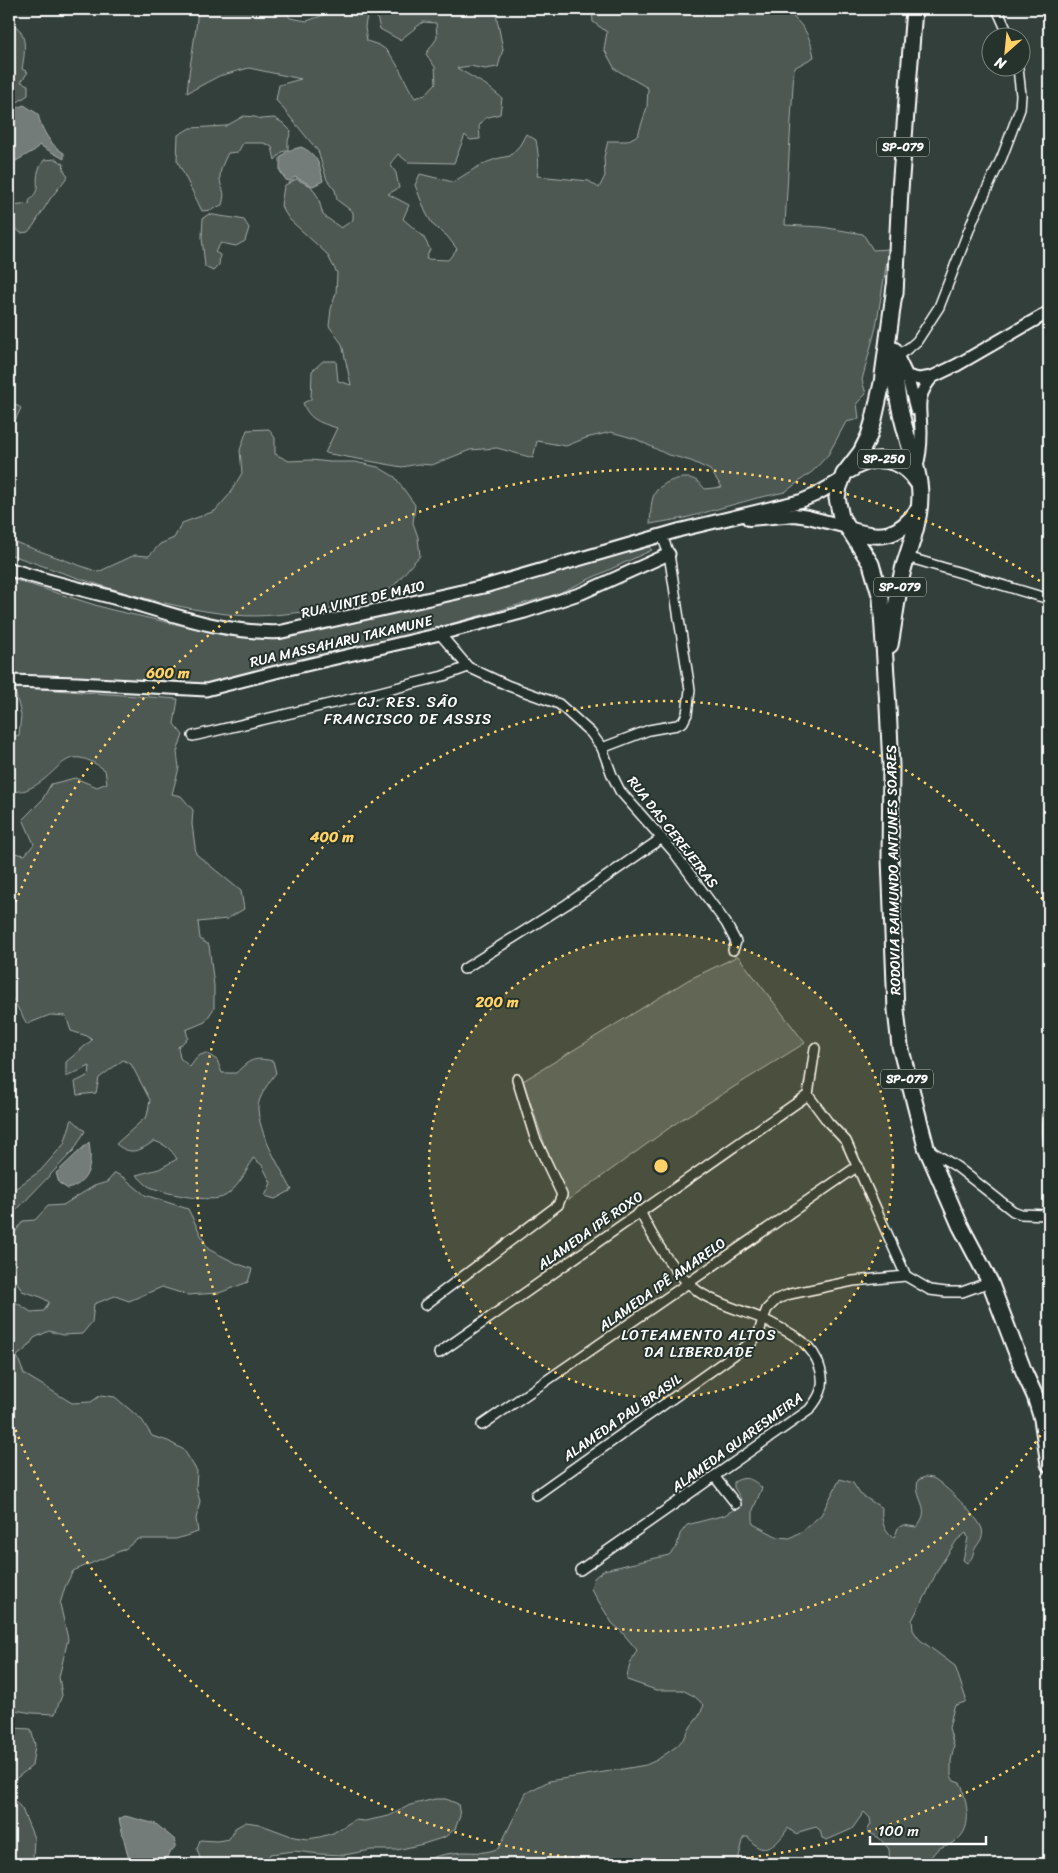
<svg xmlns="http://www.w3.org/2000/svg" width="1058" height="1873" font-family="Sriracha,sans-serif">
	<style>
		.green { fill: #4d5853; stroke: #a6aca9 }
		.water { fill: #737b78; stroke: #abb0ae }
		.lines { fill: none; stroke-linecap: round; stroke-linejoin: round }
		.minor-casing { stroke: #fff; stroke-width: 12 }
		.tertiary-casing { stroke: #fff; stroke-width: 15 }
		.secondary-casing { stroke: #fff; stroke-width: 16 }
		.trunk-casing { stroke: #fff; stroke-width: 19 }
		.minor { stroke: #26332d; stroke-width: 9 }
		.tertiary { stroke: #26332d; stroke-width: 11 }
		.secondary { stroke: #26332d; stroke-width: 12 }
		.trunk { stroke: #26332d; stroke-width: 15 }
		.ring { fill: none; stroke: #ffd166; stroke-width: 2.5; stroke-dasharray: 2.5 5 }
		.labels { text-anchor: middle; stroke-width: 4; stroke-linejoin: round; paint-order: stroke }
		.shield { fill: #26332d; stroke: #bec2c0; stroke-width: 1 }
		.shield-label { font-size: 12px; font-weight: bold; fill: #fff }
		.street-label { font-size: 14px; fill: #fff; stroke: #26332d }
		.neighbourhood-label { font-size: 15px; letter-spacing: 1px; fill: #fff; stroke: #26332d }
		.centre { fill: #ffd166; stroke: #26332d; stroke-width: 2.5 }
		.ring-label { font-size: 15px; text-anchor: middle; font-weight: bold; fill: #ffd166; stroke: #26332d; stroke-width: 4; stroke-linejoin: round; paint-order: stroke }
	</style>
	<rect width="100%" height="100%" fill="#333f3a"/>
	<filter id="ink" filterUnits="userSpaceOnUse"><feTurbulence type="fractalNoise" baseFrequency=".02" numOctaves="2"/><feDisplacementMap in="SourceGraphic" scale="10" xChannelSelector="R" yChannelSelector="G"/><feConvolveMatrix kernelMatrix="1 2 1 2 8 2 1 2 1" color-interpolation-filters="sRGB"/></filter>
	<g filter="url(#ink)">
		<g class="green">
			<path d="M198 9H285L290 18 307 21 335 11 332 9H365L367 15 365 27 367 41C372 43 378 44 382 47 395 54 406 85 415 98L425 95 436 83 435 67 426 54 437 38 436 23 423 22 400 40 380 29 376 13 378 9H495L503 49 498 67 485 69 470 66 457 68 486 85 502 98 500 114 485 118 479 126 480 139 470 140 465 135 454 163 408 162 398 154 390 164 396 173 399 188 388 194 409 205 403 219 423 236 430 249 426 259 448 260 457 249 447 236 433 225 426 213 415 185 420 174 453 182C475 169 484 160 510 156L520 145 526 134 536 140C538 152 540 164 537 176L589 181 599 188 605 176 604 157 608 141H627L638 135 647 107 648 88 615 69 604 49 607 32 593 22 592 9H757L771 13 786 11C804 25 810 35 814 57L794 68 785 225 822 227 863 234 873 250 889 249 876 327 862 380 866 394 857 403 859 419 846 422 828 455 813 471 785 492 757 498 685 518 650 524C651 514 650 497 657 490 666 480 686 474 697 481 700 483 703 487 705 489L722 487 710 470 691 461 666 454 636 439 611 432 586 438 566 446 537 441 533 458 497 448 470 450 432 465 418 464 402 467 325 453 337 428C321 423 309 420 303 403L311 399 312 371 323 361H336L338 381 351 385 342 344 329 326 331 309 336 293 337 273 327 254 289 219 281 206 284 186 296 179 311 186 318 197 323 215 341 228 353 220V212L337 200 335 190 327 180 318 151 276 100 279 85 301 79 249 68 219 76 187 93C189 64 196 37 198 9Z"/>
			<path d="M9 23C29 29 25 52 22 69L28 72 21 82 28 85V95L9 108Z"/>
			<path d="M244 116 255 117 261 119 274 118 283 123 291 131 288 141V150L282 152 275 160 272 147 264 143H243L238 152 228 153C224 161 220 169 220 177 220 191 227 188 222 205L211 210 202 211 177 160 178 135 190 128 226 126Z"/>
			<path d="M56 159 64 164 63 169 68 176 50 199 34 225 28 232 21 233 9 223V204L11 206 30 204 29 201C42 187 35 187 38 172 39 168 42 163 44 160Z"/>
			<path d="M209 214C221 217 233 217 244 220L249 228 245 241 236 246 221 243 215 252 220 255 219 265 213 271 205 267 202 237 203 218Z"/>
			<polygon points="9,401 21,408 9,433"/>
			<path d="M269 429 275 438V454L289 461 311 460 330 462H355L378 467 395 477 415 505 413 523 418 537 420 556C406 569 394 590 378 598 360 608 335 608 315 611 289 613 262 618 235 615 157 607 82 580 9 554V540L98 572 135 555 149 556 160 544 174 538 182 523 215 511 229 495 242 473 240 450 247 430Z"/>
			<polygon points="647,545 652,550 557,594 429,630 275,668 207,689 9,680 9,578 108,609 228,636 282,639"/>
			<path d="M14 687 178 699 174 724 183 735 177 752 179 768 172 794 181 796 193 810 192 824 196 854 241 891 244 909 227 919 198 922 200 939 209 945 214 986V1008L205 1022 186 1030 188 1038 178 1047 180 1058 190 1067 198 1056 206 1053 217 1060 222 1073H236C250 1059 254 1057 273 1061L276 1073C270 1080 258 1098 258 1107 258 1133 280 1167 292 1190L275 1199 265 1196 271 1183 262 1165 253 1158C247 1171 237 1189 225 1196 213 1204 161 1193 148 1186 144 1183 140 1178 136 1175L159 1169 177 1159C171 1149 166 1145 154 1141 140 1151 131 1156 116 1144L147 1116 150 1100 131 1064 123 1060 99 1078 96 1093 77 1095 75 1082 89 1075 90 1066 66 1077V1062L92 1040 87 1036 71 1031 66 1016 50 1015 27 1024 9 993V852L25 855 34 844 23 819 42 800 51 784 75 778 97 787 107 783 105 770C62 739 62 775 28 789 23 792 15 791 9 792V738L19 735 21 715Z"/>
			<polygon points="738,956 805,1043 679,1121 569,1200 552,1166 523,1081 688,980"/>
			<polygon points="72,1119 85,1131 74,1150 9,1218 9,1193 40,1171 64,1144"/>
			<polygon points="115,1173 123,1177 145,1195 188,1209 208,1249 236,1263 252,1269 248,1282 219,1293 187,1295 162,1287 129,1301 115,1296 94,1304 92,1322 82,1334 62,1335 49,1331 34,1338 28,1347 17,1356 24,1374 72,1403 91,1402 101,1395 115,1397 142,1420 152,1436 168,1441 184,1450 197,1471 196,1488 200,1501 196,1519 198,1532 176,1539 138,1539 125,1549 73,1571 65,1587 60,1604 68,1639 59,1677 62,1695 55,1714 32,1713 9,1709 9,1298 31,1312 44,1311 49,1302 41,1297 22,1291 14,1277 16,1263 9,1260 9,1241 23,1221 35,1220 48,1206 63,1205 94,1186 107,1182"/>
			<path d="M925 1477C926 1477 932 1478 933 1478 943 1483 980 1519 982 1529 984 1537 980 1541 976 1547 972 1553 974 1558 967 1563L963 1560 968 1538 966 1533 957 1540 938 1569 926 1595 912 1620 913 1630 919 1639 955 1666 966 1699 965 1702 956 1705 954 1707 949 1728 954 1746 951 1761V1776L954 1781 960 1783 962 1786C967 1807 974 1830 953 1843 949 1845 945 1845 942 1847 936 1849 932 1856 928 1861L929 1864H890L889 1849 879 1838 867 1831 871 1824 870 1818 864 1812 852 1829 827 1840 822 1838 820 1830 816 1827 802 1831 797 1835 788 1828C782 1838 769 1855 756 1846 753 1844 751 1840 748 1837H744L737 1864H416C430 1857 447 1853 463 1852 477 1852 485 1854 499 1848L526 1793 549 1781 623 1769 646 1765 657 1760 677 1746 685 1737 691 1726 699 1716 704 1705 694 1696 682 1690H656L627 1680C627 1669 632 1660 637 1650L621 1631 612 1623 591 1589 594 1578 604 1570 669 1555 677 1546 680 1534 687 1525 725 1515 736 1508 741 1499 734 1487V1482C746 1475 753 1479 762 1488L753 1510V1524L778 1537 790 1538 802 1531 821 1515 840 1479 853 1483 860 1494 882 1508C881 1519 883 1530 892 1537L895 1536 898 1528 903 1525 916 1527C934 1508 913 1500 918 1480Z"/>
			<polygon points="13,1728 31,1729 35,1745 32,1766 14,1780 13,1798 22,1809 34,1838 33,1859 31,1864 9,1864 9,1731"/>
			<polygon points="435,1799 446,1799 458,1804 460,1816 455,1829 445,1837 423,1844 397,1850 371,1850 344,1855 320,1854 294,1851 270,1854 264,1864 202,1864 197,1849 200,1840 217,1841 229,1839 235,1828 246,1822 259,1824 294,1837 307,1839 320,1837 333,1833 354,1820 365,1821 389,1816 410,1805"/>
		</g>
		<g class="water">
			<path d="M24 105 38 114C41 129 50 145 64 153V159L39 145 35 150 9 165V111Z"/>
			<path d="M301 147C317 154 320 164 323 181L313 186 295 177 290 181 286 180 280 171V158L287 151Z"/>
			<path d="M89 1142C92 1162 91 1182 68 1189L59 1183 56 1173Z"/>
			<polygon points="125,1816 156,1824 175,1840 175,1847 167,1856 168,1864 130,1864 119,1819"/>
		</g>
		<g class="lines">
			<g class="minor-casing">
				<g id="minor">
					<polyline points="145,9 146,9"/>
					<polyline points="997,9 1010,38"/>
					<polyline points="897,356 910,347 917,341 939,307 974,217 1002,157 1020,109 1021,95 1018,68"/>
					<polyline points="907,557 1049,599"/>
					<polyline points="440,634 468,667 509,686 559,704 591,733 602,748 612,775 620,791 673,851 726,923 736,942 733,950"/>
					<polyline points="193,736 376,693 443,676 468,667"/>
					<polyline points="602,748 649,730 677,725 683,722 687,714 690,690 669,554 662,536"/>
					<polyline points="464,969 567,904 662,838"/>
					<polyline points="815,1048 808,1095 828,1122 846,1141 906,1276"/>
					<polyline points="1047,1116 1049,1147"/>
					<polyline points="928,1149 957,1167 1013,1211 1021,1214 1049,1215"/>
					<path d="M640 1211C654 1241 672 1272 699 1292 716 1304 744 1311 763 1319L767 1309 777 1299 790 1294 853 1281 906 1276 930 1290 946 1292H962L990 1282"/>
					<polyline points="425,1305 558,1205 562,1195 535,1138 517,1079"/>
					<polyline points="439,1353 808,1095"/>
					<polyline points="482,1425 858,1166"/>
					<polyline points="714,1476 736,1504"/>
					<path d="M536 1495 752 1342 759 1333 763 1319C787 1332 812 1340 820 1368 826 1385 820 1397 809 1410L580 1570"/>
				</g>
			</g>
			<g class="tertiary-casing">
				<g id="tertiary">
					<polyline points="897,355 907,376 919,379 932,377 957,365 1049,312"/>
					<polyline points="907,376 916,409"/>
					<path d="M916 469C920 457 921 446 921 433 921 408 914 399 932 377"/>
					<polyline points="9,681 77,683 206,690 276,672 440,634 525,612 582,593 669,554"/>
				</g>
			</g>
			<g class="secondary-casing">
				<g id="secondary">
					<polyline points="749,519 795,515 808,517 847,527"/>
					<path d="M9 569C45 581 82 589 119 599 171 614 226 634 280 632L486 586 680 530 801 501 815 495 841 480"/>
				</g>
			</g>
			<g class="trunk-casing">
				<g id="trunk">
					<polyline points="895,286 882,383 874,419 869,436 861,452 844,474 839,487 837,498 841,517 871,564 881,598 888,707 891,766 890,858 896,1010 900,1046 926,1147 960,1225 990,1282 1024,1372 1035,1396 1042,1419 1049,1464"/>
					<polyline points="895,294 900,190 914,9"/>
					<path d="M850 470C875 453 901 457 918 483"/>
					<path d="M850 530C881 540 899 537 918 510"/>
					<path d="M890 645C895 619 897 592 904 566 911 544 920 520 920 496 920 475 912 455 907 436 898 405 894 382 894 350"/>
				</g>
			</g>
			<use href="#minor" class="minor"/>
			<use href="#tertiary" class="tertiary"/>
			<use href="#secondary" class="secondary"/>
			<use href="#trunk" class="trunk"/>
		</g>
	</g>
	<circle cx="661" cy="1166" r="232" fill="#ffd166" fill-opacity=".12"/>
	<g class="ring">
		<circle cx="661" cy="1166" r="232"/>
		<path d="M1049 1423A465 465 0 1 1 1049 909"/>
		<path d="M1046 1747A697 697 0 0 1 10 1416M10 916A697 697 0 0 1 1046 585"/>
	</g>
	<g class="labels">
		<g class="shield">
			<rect x="877" y="137.5" width="52" height="19" rx="4"/>
			<rect x="858" y="449.5" width="52" height="19" rx="4"/>
			<rect x="874" y="577.5" width="52" height="19" rx="4"/>
			<rect x="881" y="1069.5" width="52" height="19" rx="4"/>
		</g>
		<g class="shield-label">
			<text x="903" y="151">SP-079</text>
			<text x="884" y="463">SP-250</text>
			<text x="900" y="591">SP-079</text>
			<text x="907" y="1083">SP-079</text>
		</g>
		<g class="street-label">
			<text transform="translate(363 599) rotate(-13)" y="5">RUA VINTE DE MAIO</text>
			<text transform="translate(341 641) rotate(-13)" y="5">RUA MASSAHARU TAKAMUNE</text>
			<text transform="translate(673 832) rotate(52)" y="5">RUA DAS CEREJEIRAS</text>
			<text transform="translate(893 870) rotate(-91)" y="5">RODOVIA RAIMUNDO ANTUNES SOARES</text>
			<text transform="translate(590 1230) rotate(-35)" y="5">ALAMEDA IPÊ ROXO</text>
			<text transform="translate(662 1284) rotate(-35)" y="5">ALAMEDA IPÊ AMARELO</text>
			<text transform="translate(622 1417) rotate(-35)" y="5">ALAMEDA PAU BRASIL</text>
			<text transform="translate(737 1442) rotate(-36)" y="5">ALAMEDA QUARESMEIRA</text>
		</g>
		<g class="neighbourhood-label">
			<text x="408" y="707">CJ. RES. SÃO<tspan x="408" dy="17">FRANCISCO DE ASSIS</tspan></text>
			<text x="699" y="1340">LOTEAMENTO ALTOS<tspan x="699" dy="17">DA LIBERDADE</tspan></text>
		</g>
	</g>
	<circle cx="661" cy="1166" r="8" class="centre"/>
	<g class="ring-label">
		<text x="168" y="678">600 m</text>
		<text x="332" y="842">400 m</text>
		<text x="497" y="1007">200 m</text>
	</g>
	<rect width="1058" height="1873" fill="none" stroke="#26332d" stroke-width="30"/>
	<rect x="15" y="15" width="1028" height="1843" fill="none" stroke="#fff" stroke-width="2" filter="url(#ink)"/>
	<g transform="translate(1006 52) rotate(207)"><circle r="24" fill="#26332d" stroke="#7d8581"/>
	<path d="M0-4L9 19L0 12L-9 19Z" fill="#ffd166"/>
	<text y="-8" font-size="14" font-weight="bold" text-anchor="middle" fill="#ffffff">N</text>
	</g>
	<path d="M870 1836v8h116v-8" fill="none" stroke="#ffffff" stroke-width="2.5"/>
	<text x="878" y="1836" font-size="15" fill="#ffffff" stroke="#26332d" stroke-width="4" paint-order="stroke">100 m</text>
</svg>
